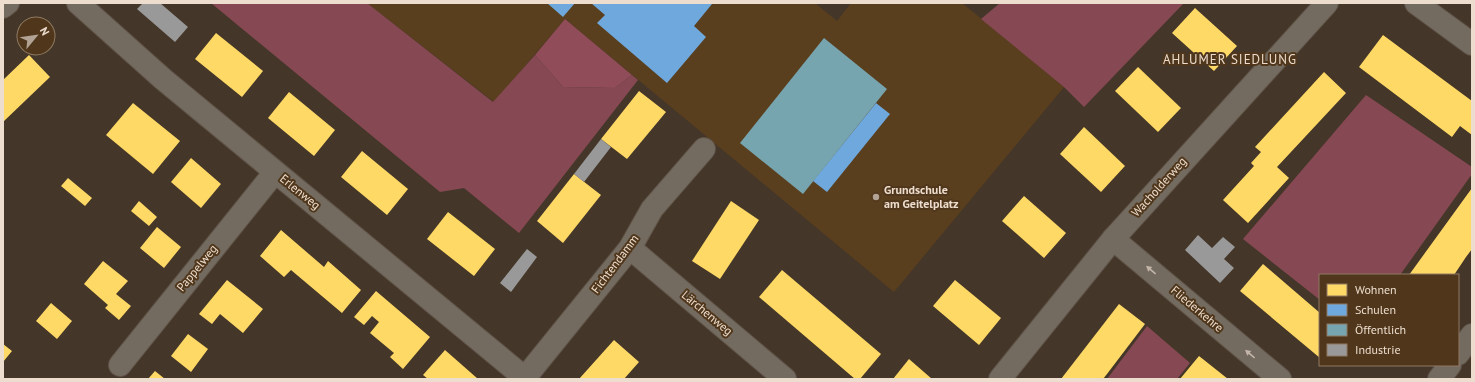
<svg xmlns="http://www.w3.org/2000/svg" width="1475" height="382" font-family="'PT Sans',sans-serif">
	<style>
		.built { fill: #5a3f1f }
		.green { fill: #864953 }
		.forest { fill: #904c58 }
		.homes { fill: #ffd966 }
		.schools { fill: #6fa8dc }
		.public { fill: #76a5af }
		.industry { fill: #999 }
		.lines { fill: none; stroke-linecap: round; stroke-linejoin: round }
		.minor-casing { stroke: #5f5347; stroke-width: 24 }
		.minor { stroke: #746b60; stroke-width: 22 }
		.oneway { fill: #c3b5a8 }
		.poi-dot { fill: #b2a394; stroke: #50371c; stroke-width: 1.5 }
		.labels { text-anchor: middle; stroke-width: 4; stroke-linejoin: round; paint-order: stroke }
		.street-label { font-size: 12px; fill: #edddce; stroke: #50371c }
		.poi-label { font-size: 12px; font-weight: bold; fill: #edddce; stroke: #50371c; text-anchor: start }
		.neighbourhood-label { font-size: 13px; letter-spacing: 1px; fill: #edddce; stroke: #50371c }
	</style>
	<rect width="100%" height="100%" fill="#443628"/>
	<polygon class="built" points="367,3 815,3 837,21 851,3 962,3 1064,87 894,292 565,19 494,102"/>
	<g class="green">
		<polygon points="211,3 367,3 493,102 535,55 563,87 615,88 632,75 638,80 519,233 464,188 440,192"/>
		<polygon points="1000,3 1184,3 1084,107 1064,87 981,19"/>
		<polygon points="1366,95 1472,167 1472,174 1400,275 1320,275 1320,300 1243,239"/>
		<polygon points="1147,326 1190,363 1177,379 1107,379"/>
	</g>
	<polygon class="forest" points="565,19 632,75 615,88 563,87 535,55"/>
	<g class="homes">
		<polygon points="1195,8 1237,46 1214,71 1172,33"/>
		<polygon points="216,33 263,71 242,97 195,59"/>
		<polygon points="1383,35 1472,101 1472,135 1460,126 1452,137 1359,67"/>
		<polygon points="29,55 50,77 3,122 3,80"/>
		<polygon points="1138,67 1181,108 1158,132 1115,91"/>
		<polygon points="1324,72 1346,93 1277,167 1289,178 1248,223 1223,200 1254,166 1251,163 1261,152 1255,147"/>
		<polygon points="639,91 666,112 627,159 601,139"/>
		<polygon points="289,92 335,130 314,156 268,118"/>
		<polygon points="133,103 180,141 153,174 106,135"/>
		<polygon points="1084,127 1125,166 1101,192 1060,154"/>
		<polygon points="362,151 408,189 387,215 341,177"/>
		<polygon points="191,158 221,184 201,208 171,182"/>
		<polygon points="574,174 601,195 563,243 537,221"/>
		<polygon points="68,178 92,198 85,206 61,186"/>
		<polygon points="1472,188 1472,249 1466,257 1454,275 1409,275"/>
		<polygon points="1024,196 1066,233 1044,258 1002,221"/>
		<polygon points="139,201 157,217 149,226 131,211"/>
		<polygon points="731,201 759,220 720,279 692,261"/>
		<polygon points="448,212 495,249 474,276 427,239"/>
		<polygon points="157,227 181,247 164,268 140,248"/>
		<polygon points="281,230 324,267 328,261 361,290 342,313 291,270 284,277 260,256"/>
		<polygon points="103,261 128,281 116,294 131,306 119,320 105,308 108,305 84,284"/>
		<polygon points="1263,264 1320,313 1320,358 1240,291"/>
		<polygon points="782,270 881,354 860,379 855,379 759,297"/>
		<polygon points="227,280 263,309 243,333 220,314 212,324 199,314"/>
		<polygon points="955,280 1001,318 979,345 933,306"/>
		<polygon points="376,291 430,337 403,369 390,357 394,353 370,333 379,322 372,316 364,325 354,317"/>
		<polygon points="51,303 72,321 57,339 36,321"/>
		<polygon points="1119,304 1145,324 1107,374 1103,379 1061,379"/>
		<polygon points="188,334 208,349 191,372 171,356"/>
		<polygon points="614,340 639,362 624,379 579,379"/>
		<polygon points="3,344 12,351 3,362"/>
		<polygon points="445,350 478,379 428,379 423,375"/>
		<polygon points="1199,356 1228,379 1180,379"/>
		<polygon points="909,359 932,379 893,379"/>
		<polygon points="155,371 165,379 148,379"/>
	</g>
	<g class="schools">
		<polygon points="547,3 575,3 563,17"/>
		<polygon points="591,3 711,3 712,4 694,26 706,37 667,83 597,23 605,15"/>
		<polygon points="876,103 890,114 827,192 813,181"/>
	</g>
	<polygon class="public" points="824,38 887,89 803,194 740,143"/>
	<g class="industry">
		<polygon points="143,3 160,3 188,27 175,42 137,9"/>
		<polygon points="601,139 611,147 584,182 574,174"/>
		<polygon points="1198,235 1212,248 1223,237 1235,247 1224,259 1234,268 1220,283 1185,250"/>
		<polygon points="527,249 537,257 511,292 500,283"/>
	</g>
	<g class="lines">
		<g class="minor-casing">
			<g id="minor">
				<polyline points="78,3 163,79 525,378"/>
				<polyline points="1416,3 1472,44"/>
				<polyline points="3,7 8,3"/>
				<polyline points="1113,239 1280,379"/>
				<polyline points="630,248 785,379"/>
				<polyline points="1458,354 1472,335"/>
				<polyline points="120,365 275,172"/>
				<polyline points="524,379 630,248 652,209 704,149"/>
				<polyline points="1000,379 1113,239 1327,3"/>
				<polyline points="1439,379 1450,365"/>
			</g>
		</g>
		<use href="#minor" class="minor"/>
	</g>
	<defs><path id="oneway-solid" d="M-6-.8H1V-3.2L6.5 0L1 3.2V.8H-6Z"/></defs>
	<g class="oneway">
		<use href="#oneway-solid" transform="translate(1151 270) rotate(-140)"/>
		<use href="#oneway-solid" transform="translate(1250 354) rotate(-140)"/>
	</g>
	<circle class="poi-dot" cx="876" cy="197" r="4"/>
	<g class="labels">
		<g class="street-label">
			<text transform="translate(1159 187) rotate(-48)" y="4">Wacholderweg</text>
			<text transform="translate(300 192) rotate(39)" y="4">Erlenweg</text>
			<text transform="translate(615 264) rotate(-53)" y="4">Fichtendamm</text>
			<text transform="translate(197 268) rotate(-51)" y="4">Pappelweg</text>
			<text transform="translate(1197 309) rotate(40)" y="4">Fliederkehre</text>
			<text transform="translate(707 313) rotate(40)" y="4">Lärchenweg</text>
		</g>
		<g class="poi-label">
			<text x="884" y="194">Grundschule<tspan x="884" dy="14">am Geitelplatz</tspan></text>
		</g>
		<g class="neighbourhood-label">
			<text x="1230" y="64">AHLUMER SIEDLUNG</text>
		</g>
	</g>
	<rect width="1475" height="382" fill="none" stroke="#edddce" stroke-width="8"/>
	<rect x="1319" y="274" width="140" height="92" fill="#50371c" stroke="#8f7963"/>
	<rect x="1327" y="284" width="20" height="12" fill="#ffd966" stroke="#8f7963"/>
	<text x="1355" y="294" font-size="12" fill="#edddce">Wohnen</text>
	<rect x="1327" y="304" width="20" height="12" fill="#6fa8dc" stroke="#8f7963"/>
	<text x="1355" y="314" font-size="12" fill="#edddce">Schulen</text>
	<rect x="1327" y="324" width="20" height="12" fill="#76a5af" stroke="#8f7963"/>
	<text x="1355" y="334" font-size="12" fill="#edddce">Öffentlich</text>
	<rect x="1327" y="344" width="20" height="12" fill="#999999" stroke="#8f7963"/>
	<text x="1355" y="354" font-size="12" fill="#edddce">Industrie</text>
	<g transform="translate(36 36) rotate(61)"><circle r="19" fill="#50371c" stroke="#8f7963"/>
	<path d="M0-3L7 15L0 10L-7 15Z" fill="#b2a394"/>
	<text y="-6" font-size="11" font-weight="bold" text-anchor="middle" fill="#edddce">N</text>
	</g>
</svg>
